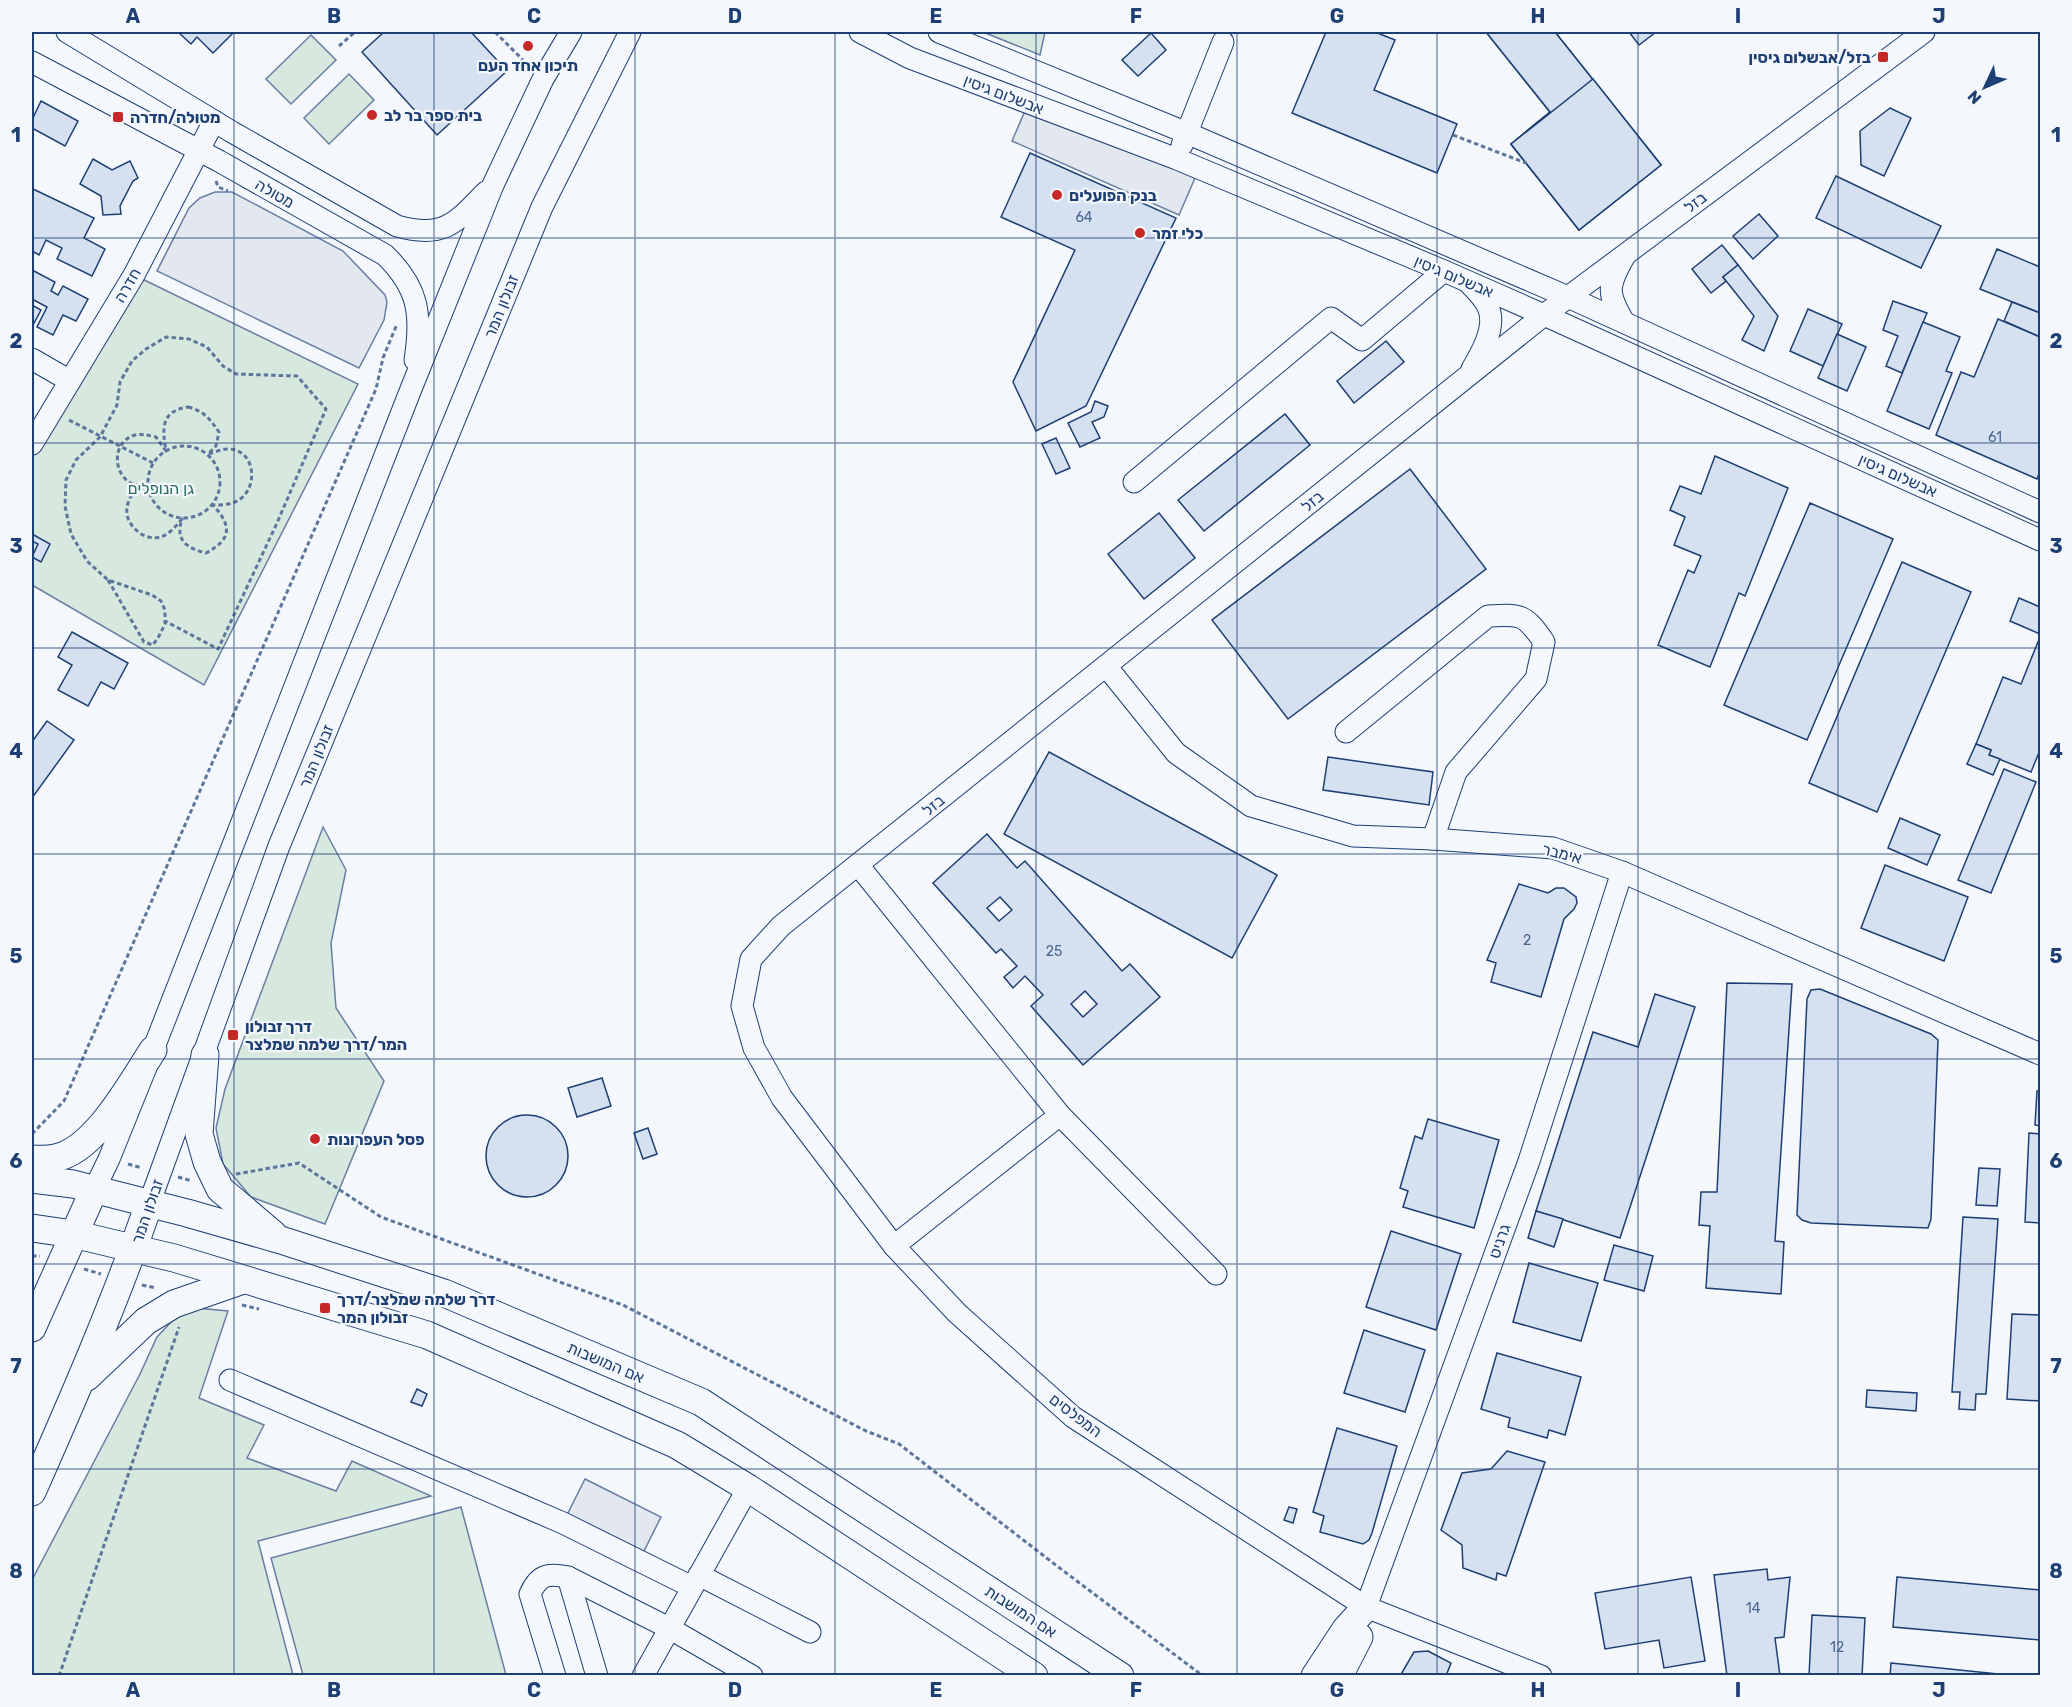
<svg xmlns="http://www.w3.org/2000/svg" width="2072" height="1707" font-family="Rubik,'Noto Sans Hebrew',sans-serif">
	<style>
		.green { fill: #d7e8df; stroke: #687fa3; stroke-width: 1.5 }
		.parking { fill: #e3e8f0; stroke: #687fa3; stroke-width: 1.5 }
		.building { fill: #d5e0f0; stroke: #1d3f73; stroke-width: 1.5; fill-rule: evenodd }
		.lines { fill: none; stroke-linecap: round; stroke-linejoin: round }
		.minor-casing { stroke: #1d3f73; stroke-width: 23 }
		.major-casing { stroke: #1d3f73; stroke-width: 29 }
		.path { stroke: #5e769c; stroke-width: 3; stroke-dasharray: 4.5 3; stroke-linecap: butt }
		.minor { stroke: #f4f7fb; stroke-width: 21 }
		.major { stroke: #f4f7fb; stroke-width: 27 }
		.grid { fill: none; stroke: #1d3f73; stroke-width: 1.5; stroke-opacity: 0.55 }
		.poi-dot { fill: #c62828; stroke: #f4f7fb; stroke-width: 2 }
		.labels { text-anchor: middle; stroke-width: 4.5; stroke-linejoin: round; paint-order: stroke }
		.number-label { font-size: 14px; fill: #4b6792 }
		.poi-label { font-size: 16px; font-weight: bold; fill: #1d3f73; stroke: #f4f7fb; text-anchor: start }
		.street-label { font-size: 16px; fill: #1d3f73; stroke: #f4f7fb }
		.park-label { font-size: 16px; fill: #2c6c60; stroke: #f4f7fb }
		.neatline { fill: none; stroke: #1d3f73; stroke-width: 2 }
		.grid-label { font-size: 20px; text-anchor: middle; font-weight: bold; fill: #1d3f73 }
	</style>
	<rect width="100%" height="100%" fill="#f4f7fb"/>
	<g class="green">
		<polygon points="983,32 1045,32 1040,55"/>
		<polygon points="311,35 336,60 291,104 266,79"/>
		<polygon points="349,74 374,100 329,144 304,118"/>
		<polygon points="134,275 358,384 204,685 32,585 32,453"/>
		<polygon points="323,827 346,870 331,943 336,1008 384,1081 325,1224 251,1197 223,1164 216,1128 225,1089"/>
		<polygon points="185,1307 228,1311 199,1398 264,1425 247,1458 336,1491 352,1461 431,1496 258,1541 293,1675 32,1675 32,1580 140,1374 157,1337"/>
		<polygon points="461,1507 506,1675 303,1675 271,1558"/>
	</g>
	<g class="parking">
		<polygon points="1028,104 1195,178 1179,215 1012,141"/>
		<polygon points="215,192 232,192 343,251 385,295 387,302 384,320 359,368 157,271 189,208 200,198"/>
		<polygon points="585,1479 661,1517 639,1561 563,1523"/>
	</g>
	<g class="building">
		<polygon points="178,32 234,32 213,53 197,37 191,44"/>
		<polygon points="384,32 471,32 507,71 437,135 362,52"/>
		<polygon points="1326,32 1375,32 1395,40 1374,90 1457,124 1437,173 1292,113"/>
		<polygon points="1486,32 1555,32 1661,165 1579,230 1511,144 1550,112"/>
		<polygon points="1486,32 1555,32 1661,165 1579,230 1511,144 1550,112"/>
		<polygon points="1629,32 1656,32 1639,45"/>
		<polygon points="1151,33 1166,50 1138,76 1122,60"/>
		<polygon points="1593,79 1661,165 1579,230 1511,144"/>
		<polygon points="41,101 78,121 65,146 32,128 32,120"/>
		<polygon points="1890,108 1911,118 1884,176 1861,165 1860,131"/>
		<polygon points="1030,153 1176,218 1086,406 1036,431 1013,382 1075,250 1001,217"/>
		<polygon points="93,159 112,170 130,161 138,178 133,181 120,206 121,214 103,215 101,196 80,184"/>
		<polygon points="1836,176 1941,226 1921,268 1816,218"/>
		<polygon points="33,189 94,218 84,238 105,249 92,276 57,259 62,248 46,240 39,255 32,251 32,192"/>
		<polygon points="1759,214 1778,236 1753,259 1733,236"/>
		<polygon points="1722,245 1738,265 1723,277 1726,281 1711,293 1692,269"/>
		<polygon points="1997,249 2040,267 2040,313 1980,289"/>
		<polygon points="1738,265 1778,316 1764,351 1742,340 1754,316 1723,277"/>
		<polygon points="32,270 55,282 51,291 58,295 63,286 88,299 76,321 63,315 53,335 37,327 47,307 32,299"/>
		<polygon points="1893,301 1927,313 1902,373 1886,366 1898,336 1883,330"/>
		<polygon points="2012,302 2040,313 2040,337 2004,321"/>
		<polygon points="32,305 41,310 33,325 32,325"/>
		<polygon points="1808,309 1842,324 1823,366 1790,351"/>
		<polygon points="1998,319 2040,337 2040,471 2037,479 1936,435 1961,372 1974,377"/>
		<polygon points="1923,322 1960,337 1946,371 1952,373 1929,429 1887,411"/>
		<polygon points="1837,334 1866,347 1847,391 1818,378"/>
		<polygon points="1386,341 1404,362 1354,403 1337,381"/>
		<polygon points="1095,401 1108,406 1104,417 1092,422 1100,438 1080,447 1068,423 1091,412"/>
		<polygon points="1285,414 1310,445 1204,531 1178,500"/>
		<polygon points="1056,438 1070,468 1056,474 1042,444"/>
		<polygon points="1715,456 1788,488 1745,596 1739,593 1710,667 1658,645 1688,570 1694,573 1701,556 1674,545 1685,517 1670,510 1680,486 1701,494"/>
		<polygon points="1410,469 1486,569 1288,719 1212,620"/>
		<polygon points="1810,503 1893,539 1807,740 1724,705"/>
		<polygon points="1159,513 1195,558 1144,599 1108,554"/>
		<polygon points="32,534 50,544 41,562 32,557 38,544 32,541"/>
		<polygon points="1902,562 1971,592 1877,812 1809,783"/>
		<polygon points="2019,598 2040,607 2040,634 2010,621"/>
		<polygon points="72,632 128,663 114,689 101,682 88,706 58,690 72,665 58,657"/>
		<polygon points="2040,637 2040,750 2031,772 1989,755 1991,750 1976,744 2003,677 2021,684"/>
		<polygon points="47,721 74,740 32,798 32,737 34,739"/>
		<polygon points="1976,744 1991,750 1989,755 2000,759 1993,775 1967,764"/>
		<polygon points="1049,752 1277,875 1232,958 1004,834"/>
		<polygon points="1328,757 1433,772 1429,805 1323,790"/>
		<polygon points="2004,769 2036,782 1991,893 1958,880"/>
		<polygon points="1900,818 1940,835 1927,865 1888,848"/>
		<path d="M987 834 1017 868 1025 861 1122 971 1130 964 1160 997 1083 1065 1031 1006 1043 995 1025 976 1013 988 1004 977 1017 966 1001 949 996 953 933 883ZM1000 897 1012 910 999 921 987 908ZM1085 991 1097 1004 1083 1017 1071 1004Z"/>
		<polygon points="1885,865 1968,897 1944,961 1861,928"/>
		<polygon points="1519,884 1548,893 1556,888 1564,888 1576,897 1577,903 1574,909 1564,919 1541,997 1491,982 1496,963 1487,960"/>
		<polygon points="1727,983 1792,984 1775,1241 1784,1242 1781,1294 1706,1288 1710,1226 1699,1225 1701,1192 1717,1192"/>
		<polygon points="1820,989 1931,1034 1938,1040 1931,1219 1928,1228 1811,1223 1802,1220 1797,1215 1807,999 1811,990"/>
		<polygon points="1655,994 1695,1007 1620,1238 1536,1211 1593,1032 1638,1047"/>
		<polygon points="602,1078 611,1106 577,1117 568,1088"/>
		<polygon points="2037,1091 2040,1091 2040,1126 2035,1125"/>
		<circle cx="527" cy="1156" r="41"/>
		<polygon points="1428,1119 1499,1140 1474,1228 1403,1207 1408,1191 1400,1188 1415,1136 1422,1139"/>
		<polygon points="648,1128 657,1154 643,1159 634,1133"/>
		<polygon points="2029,1133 2040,1134 2040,1223 2025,1222"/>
		<polygon points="1979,1168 2000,1169 1997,1206 1976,1205"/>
		<polygon points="1536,1211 1563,1219 1554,1247 1528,1238"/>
		<polygon points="1963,1217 1998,1219 1986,1394 1976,1394 1975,1410 1959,1409 1960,1392 1952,1392"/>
		<polygon points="1391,1231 1461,1254 1436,1330 1366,1307"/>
		<polygon points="1614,1245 1653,1256 1644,1291 1604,1280"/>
		<polygon points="1529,1263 1598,1283 1581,1341 1513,1322"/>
		<polygon points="2012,1314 2040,1315 2040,1401 2007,1399"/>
		<polygon points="1364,1330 1425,1350 1405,1412 1344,1393"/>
		<polygon points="1497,1353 1581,1377 1565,1435 1549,1430 1547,1438 1508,1427 1510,1418 1481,1409"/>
		<polygon points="417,1389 427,1394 422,1406 411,1402"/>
		<polygon points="1867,1390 1917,1393 1916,1411 1866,1407"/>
		<polygon points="1337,1428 1397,1446 1372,1533 1369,1540 1363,1544 1320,1532 1324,1516 1313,1512"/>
		<polygon points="1507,1451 1545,1462 1506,1576 1497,1573 1496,1580 1463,1568 1462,1545 1441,1530 1462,1473 1491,1469"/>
		<polygon points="1289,1507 1297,1509 1293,1523 1284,1520"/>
		<polygon points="1767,1569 1768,1580 1790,1577 1784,1637 1775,1638 1780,1676 1727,1676 1714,1575"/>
		<polygon points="1691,1577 1705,1661 1664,1668 1659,1640 1605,1649 1595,1593"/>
		<polygon points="1897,1577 2040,1590 2040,1640 1893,1627"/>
		<polygon points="1812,1615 1865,1618 1862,1676 1809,1676"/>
		<polygon points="1428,1651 1451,1663 1446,1676 1400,1676 1414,1652"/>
		<polygon points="1891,1663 2018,1676 1890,1676"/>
	</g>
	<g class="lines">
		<g class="minor-casing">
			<g id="minor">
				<path d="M67 32 232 132 397 226C443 239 455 224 486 192"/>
				<polyline points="860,32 910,58 1177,159 1444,271 1544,315 2040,540"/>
				<polyline points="939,32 1187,133 1568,297 2040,512"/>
				<path d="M32 62 219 161 385 255C419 288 422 315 415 360"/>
				<polyline points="1182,145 1223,42"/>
				<path d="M1624 257C1607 287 1607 293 1624 322"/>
				<path d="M1470 284C1477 291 1484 298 1488 307 1497 326 1482 352 1472 369"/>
				<polyline points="32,359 70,381"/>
				<polyline points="32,444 134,275 214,121"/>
				<polyline points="1134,482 1331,318 1362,340 1444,271"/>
				<polyline points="1106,666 1176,753 1251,806 1353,836 1433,839 1553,848 1622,872 2040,1054"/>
				<path d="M1346 732 1488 616C1521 614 1525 614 1544 642L1536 679 1456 772 1433 839"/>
				<polyline points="858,865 1060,1115"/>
				<polyline points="94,1190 109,1159 153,1050 409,394 493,185 543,79 571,32"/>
				<polyline points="149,1204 279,846 542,207 630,32"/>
				<polyline points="894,1246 1060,1115 1216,1274"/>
				<polyline points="230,1380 563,1523 692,1587"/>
				<polyline points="699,1575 810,1632"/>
				<polyline points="568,1577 597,1676"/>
				<polyline points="1366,1607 1529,1161 1622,872"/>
				<path d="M555 1676 530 1594C539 1574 548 1573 568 1577L669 1628 752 1676"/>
				<polyline points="643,1676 748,1488"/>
				<polyline points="1541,1676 1366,1607 1073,1417 957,1313 894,1246 782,1098 754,1048 742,1006 751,959 781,926 1544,315 1924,32"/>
			</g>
		</g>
		<g class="major-casing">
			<g id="major">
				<polyline points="205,1055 199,1134 207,1162 220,1189 273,1234"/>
				<path d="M32 1159C39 1159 47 1160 55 1158 95 1151 132 1082 153 1050"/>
				<polyline points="32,1179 73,1184 187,1213 281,1240 444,1293 701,1402 1120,1676"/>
				<polyline points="32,1228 73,1234 174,1258 427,1335 677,1445 748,1488 1034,1676"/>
				<polyline points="32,1328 94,1190"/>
				<polyline points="87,1377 146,1321 174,1304 243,1280"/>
				<path d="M32 1492C74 1397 115 1302 149 1204"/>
				<polyline points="1315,1676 1346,1629 1366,1607"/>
				<polyline points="1339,1676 1359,1637"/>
			</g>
		</g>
		<g class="path">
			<polyline points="495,32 523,60"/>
			<polyline points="339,46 355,32"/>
			<polyline points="1453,135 1526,163"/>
			<polyline points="216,181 218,187 228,191"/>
			<path d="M188 407C204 411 210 419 219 432L216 446 208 454C214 453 221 449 227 449 258 448 260 495 232 503 226 505 219 505 213 505 232 526 232 539 206 553 186 548 175 540 182 519 176 526 169 535 160 537 154 539 146 537 141 534 123 521 123 506 136 488L147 487C142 486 133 485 129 482 113 471 113 444 132 436 140 433 147 435 156 437L166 451C162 428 161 411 188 407Z"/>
			<polyline points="69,420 153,463"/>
			<circle cx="184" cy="482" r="36"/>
			<polyline points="108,580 144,642 153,645 159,636 165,624 165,610 161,601 152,595 108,580 87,561 71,534 65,506 66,480 76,460 100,437 117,405 120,382 132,361 146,349 166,337 189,339 207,347 223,366 236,374 297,376 326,409 277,523 218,649 165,621"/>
			<polyline points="32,1134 64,1101 376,389 383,358 397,324"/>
			<polyline points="128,1164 142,1168"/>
			<polyline points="236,1174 299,1163 381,1217 623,1305 866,1431 899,1444 1057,1566 1203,1676"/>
			<polyline points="178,1177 192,1181"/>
			<polyline points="32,1256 40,1256"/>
			<polyline points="84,1269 101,1274"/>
			<polyline points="142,1285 156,1288"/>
			<polyline points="242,1305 259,1309"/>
			<polyline points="59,1676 179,1327"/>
		</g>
		<use href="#minor" class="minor"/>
		<use href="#major" class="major"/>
	</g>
	<path class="grid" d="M234 32V1676M434 32V1676M635 32V1676M835 32V1676M1036 32V1676M1237 32V1676M1437 32V1676M1638 32V1676M1838 32V1676M32 238H2040M32 443H2040M32 648H2040M32 854H2040M32 1059H2040M32 1264H2040M32 1469H2040"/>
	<g class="poi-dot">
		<circle cx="528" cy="46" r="6"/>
		<rect x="1877" y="51" width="12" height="12" rx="3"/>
		<circle cx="372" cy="115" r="6"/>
		<rect x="112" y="111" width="12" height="12" rx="3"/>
		<circle cx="1057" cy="195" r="6"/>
		<circle cx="1140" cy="233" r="6"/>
		<rect x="227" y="1029" width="12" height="12" rx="3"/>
		<circle cx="315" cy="1139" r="6"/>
		<rect x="319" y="1302" width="12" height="12" rx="3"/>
	</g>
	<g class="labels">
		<g class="number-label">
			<text x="1084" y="222">64</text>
			<text x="1995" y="442">61</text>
			<text x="1527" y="945">2</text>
			<text x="1054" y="956">25</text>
			<text x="1753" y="1613">14</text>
			<text x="1837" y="1652">12</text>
		</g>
		<g class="poi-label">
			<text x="1871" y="63" text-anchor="end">בזל/אבשלום גיסין</text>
			<text x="528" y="71" text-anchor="middle">תיכון אחד העם</text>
			<text x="384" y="121">בית ספר בר לב</text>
			<text x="130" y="123">מטולה/חדרה</text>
			<text x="1069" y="201">בנק הפועלים</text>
			<text x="1152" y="239">כלי זמר</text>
			<text x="245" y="1032">דרך זבולון<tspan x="245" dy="18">המר/דרך שלמה שמלצר</tspan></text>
			<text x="327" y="1145">פסל העפרונות</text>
			<text x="337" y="1305">דרך שלמה שמלצר/דרך<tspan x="337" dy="18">זבולון המר</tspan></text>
		</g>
		<g class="street-label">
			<text transform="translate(1004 94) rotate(21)" y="6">אבשלום גיסין</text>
			<text transform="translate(275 193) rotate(30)" y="6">מטולה</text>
			<text transform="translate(1695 202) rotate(-37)" y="6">בזל</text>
			<text transform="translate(1454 276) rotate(23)" y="6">אבשלום גיסין</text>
			<text transform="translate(127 285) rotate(-60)" y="6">חדרה</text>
			<text transform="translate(501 306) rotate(-68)" y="6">זבולון המר</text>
			<text transform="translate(1898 475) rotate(24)" y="6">אבשלום גיסין</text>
			<text transform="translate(1312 501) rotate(-39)" y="6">בזל</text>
			<text transform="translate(316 756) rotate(-68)" y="6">זבולון המר</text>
			<text transform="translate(933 805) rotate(-39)" y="6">בזל</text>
			<text transform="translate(1562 853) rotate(14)" y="6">אימבר</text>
			<text transform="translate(147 1211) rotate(-71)" y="6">זבולון המר</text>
			<text transform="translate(1499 1241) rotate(-70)" y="6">גרניט</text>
			<text transform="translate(606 1362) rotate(23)" y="6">אם המושבות</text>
			<text transform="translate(1076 1415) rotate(37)" y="6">המפלסים</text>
			<text transform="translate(1021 1611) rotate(33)" y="6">אם המושבות</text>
		</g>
		<g class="park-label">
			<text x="161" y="494">גן הנופלים</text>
		</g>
	</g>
	<rect width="2072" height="1707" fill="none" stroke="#f4f7fb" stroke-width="66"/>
	<g transform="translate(1985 87) rotate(226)" stroke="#f4f7fb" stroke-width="4.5" paint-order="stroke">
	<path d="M0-4.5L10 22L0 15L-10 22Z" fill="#1d3f73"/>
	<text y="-9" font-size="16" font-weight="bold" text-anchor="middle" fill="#1d3f73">N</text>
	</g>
	<rect x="33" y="33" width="2006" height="1641" class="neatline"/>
	<g class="grid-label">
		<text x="133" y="23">A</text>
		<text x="334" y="23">B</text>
		<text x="534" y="23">C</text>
		<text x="735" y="23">D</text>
		<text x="936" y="23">E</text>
		<text x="1136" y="23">F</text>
		<text x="1337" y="23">G</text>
		<text x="1538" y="23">H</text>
		<text x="1738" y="23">I</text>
		<text x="1939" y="23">J</text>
		<text x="16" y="142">1</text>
		<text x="2056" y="142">1</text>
		<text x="16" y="348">2</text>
		<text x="2056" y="348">2</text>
		<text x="16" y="553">3</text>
		<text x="2056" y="553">3</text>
		<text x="16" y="758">4</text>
		<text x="2056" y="758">4</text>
		<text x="16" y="963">5</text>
		<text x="2056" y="963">5</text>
		<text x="16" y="1168">6</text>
		<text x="2056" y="1168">6</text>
		<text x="16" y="1373">7</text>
		<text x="2056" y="1373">7</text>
		<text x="16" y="1578">8</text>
		<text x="2056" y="1578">8</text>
		<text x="133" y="1697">A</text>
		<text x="334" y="1697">B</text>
		<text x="534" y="1697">C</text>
		<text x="735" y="1697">D</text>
		<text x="936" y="1697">E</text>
		<text x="1136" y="1697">F</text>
		<text x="1337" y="1697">G</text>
		<text x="1538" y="1697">H</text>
		<text x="1738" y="1697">I</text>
		<text x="1939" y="1697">J</text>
	</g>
</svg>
